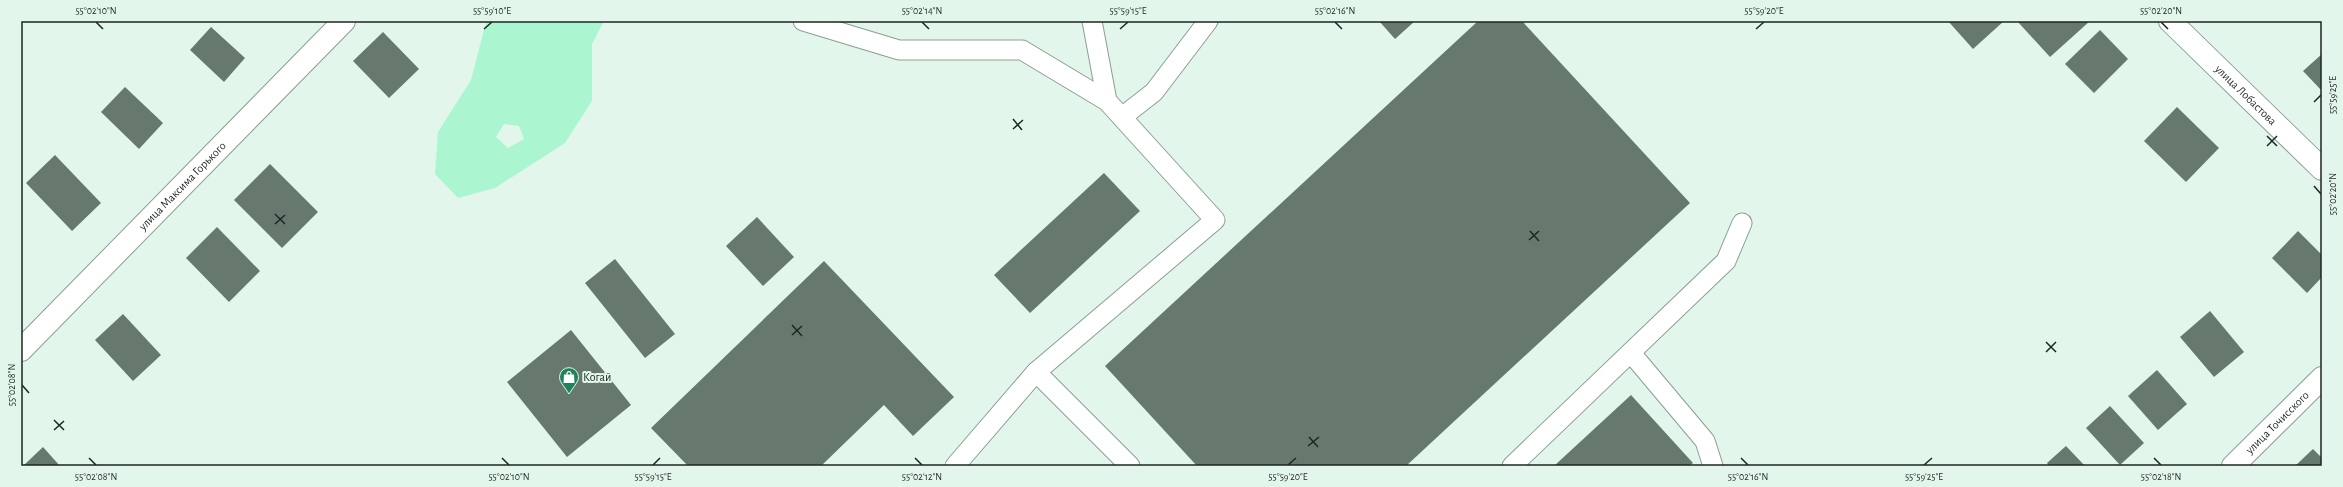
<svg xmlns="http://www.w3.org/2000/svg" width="2343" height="487" font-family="'Alegreya Sans',sans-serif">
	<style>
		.green { fill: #abf6d1; fill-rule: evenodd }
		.building { fill: #67796f }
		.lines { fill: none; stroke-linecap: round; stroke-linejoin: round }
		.service-casing { stroke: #8c9f94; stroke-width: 21 }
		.minor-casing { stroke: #8c9f94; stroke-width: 24 }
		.service { stroke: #fff; stroke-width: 19 }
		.minor { stroke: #fff; stroke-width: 22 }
		.ticks { fill: none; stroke: #1e2622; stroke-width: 1.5 }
		.labels { text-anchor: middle; stroke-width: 4; stroke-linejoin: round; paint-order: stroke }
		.street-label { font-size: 12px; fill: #1e2622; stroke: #e2f6eb }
		.poi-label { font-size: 12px; fill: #1e2622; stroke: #e2f6eb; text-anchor: start }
		.neatline { fill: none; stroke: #1e2622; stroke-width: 1.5 }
		.ticks-label { font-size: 10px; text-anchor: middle; fill: #1e2622 }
	</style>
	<rect width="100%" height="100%" fill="#e2f6eb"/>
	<path class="green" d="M488 21H604L592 44V101L565 143 495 188 458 198 435 174 438 132 471 80 485 26ZM504 124 519 126 524 139 508 148 496 137Z"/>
	<g class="building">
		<polygon points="1379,21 1415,21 1395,39"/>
		<polygon points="1478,21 1522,21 1690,203 1406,466 1197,466 1105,366"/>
		<polygon points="1948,21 2004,21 1973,49"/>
		<polygon points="2017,21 2090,21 2050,57"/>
		<polygon points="211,27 245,58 224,82 190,50"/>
		<polygon points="2100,30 2128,59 2094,93 2065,64"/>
		<polygon points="383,32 419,69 389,98 353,61"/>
		<polygon points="2322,54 2322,91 2303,71"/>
		<polygon points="125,87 163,123 139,149 101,112"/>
		<polygon points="2177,107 2219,148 2186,182 2144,141"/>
		<polygon points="55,155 101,203 72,231 26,183"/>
		<polygon points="270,164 318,212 282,248 234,200"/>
		<polygon points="1104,173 1140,211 1030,313 994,275"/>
		<polygon points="757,217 794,257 763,286 726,246"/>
		<polygon points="217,227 260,271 229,302 186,258"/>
		<polygon points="2298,231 2322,255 2322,277 2307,293 2272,258"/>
		<polygon points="615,259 675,334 645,358 585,283"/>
		<polygon points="824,261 954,397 913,436 884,405 821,466 688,466 651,428"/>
		<polygon points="2210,311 2244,352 2214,377 2180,337"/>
		<polygon points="123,314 161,355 133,381 95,340"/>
		<polygon points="571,330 631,405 567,457 507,382"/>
		<polygon points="2157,370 2187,404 2158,430 2128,396"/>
		<polygon points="1631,395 1693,463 1689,466 1554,466"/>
		<polygon points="2110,406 2144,443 2120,465 2086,428"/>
		<polygon points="2066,446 2085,466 2049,466 2047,463"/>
		<polygon points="43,447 60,466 23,466"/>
		<polygon points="2313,449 2322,458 2322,466 2295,466"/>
	</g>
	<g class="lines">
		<g class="service-casing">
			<g id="service">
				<polyline points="803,21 899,50 1022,50 1107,101"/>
				<polyline points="1122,117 1154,92 1208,21"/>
				<polyline points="1631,353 1705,441 1713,466"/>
				<polyline points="1036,372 1215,220 1107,101 1092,21"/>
				<polyline points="955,466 1036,372 1130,466"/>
				<polyline points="1512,466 1726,261 1742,223"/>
			</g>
		</g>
		<g class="minor-casing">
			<g id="minor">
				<path id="s1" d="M2170 21 2322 169"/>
				<path id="s2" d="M21 350 344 21"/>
				<path id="s3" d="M2233 466 2322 378"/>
			</g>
		</g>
		<use href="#service" class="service"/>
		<use href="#minor" class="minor"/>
	</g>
	<path class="ticks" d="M96 22 103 29M922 22 929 29M1335 22 1342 29M2161 22 2168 29M484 29 492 22M1120 29 1128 22M1756 29 1764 22M2314 102 2321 95M1013 119 1022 130M1013 129 1023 120M2267 136 2277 146M2267 146 2277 136M2314 186 2321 194M275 214 285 224M275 224 285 215M1530 231 1539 241M1529 240 1539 231M792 325 802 336M792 335 802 326M2046 342 2056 352M2046 352 2056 342M22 385 29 393M54 420 64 430M54 430 64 421M1309 437 1318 447M1308 446 1319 437M89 458 96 465M502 458 509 465M915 458 922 465M1741 458 1748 465M2154 458 2161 465M653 465 660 458M1288 465 1296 458M1924 465 1932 458"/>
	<defs>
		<g id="shop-pin" transform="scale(1)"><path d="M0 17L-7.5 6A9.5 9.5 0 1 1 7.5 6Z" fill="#1e825b" stroke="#e2f6eb"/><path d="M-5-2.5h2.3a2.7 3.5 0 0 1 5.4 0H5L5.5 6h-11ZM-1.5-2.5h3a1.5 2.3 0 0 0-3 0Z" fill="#fff"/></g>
	</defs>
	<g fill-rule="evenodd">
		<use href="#shop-pin" x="569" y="377"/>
	</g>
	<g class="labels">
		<g class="street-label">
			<text dy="4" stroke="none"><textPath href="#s1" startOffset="106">улица Лобастова</textPath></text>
			<text dy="4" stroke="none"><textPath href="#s2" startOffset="230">улица Максима Горького</textPath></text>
			<text dy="4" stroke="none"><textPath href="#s3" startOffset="62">улица Точисского</textPath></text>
		</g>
		<g class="poi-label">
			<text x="583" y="381">Когай</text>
		</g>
	</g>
	<rect width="2343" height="487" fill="none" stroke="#e2f6eb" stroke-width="44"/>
	<rect x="22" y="22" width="2299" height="443" class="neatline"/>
	<g class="ticks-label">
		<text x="96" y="14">55°02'10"N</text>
		<text x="492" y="14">55°59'10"E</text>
		<text x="922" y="14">55°02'14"N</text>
		<text x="1128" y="14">55°59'15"E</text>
		<text x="1335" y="14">55°02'16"N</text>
		<text x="1764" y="14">55°59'20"E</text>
		<text x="2161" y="14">55°02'20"N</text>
		<text transform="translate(2332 95) rotate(-90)" y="4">55°59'25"E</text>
		<text transform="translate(2332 194) rotate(-90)" y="4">55°02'20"N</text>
		<text transform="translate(11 385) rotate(-90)" y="4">55°02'08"N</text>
		<text x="96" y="480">55°02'08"N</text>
		<text x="509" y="480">55°02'10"N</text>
		<text x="653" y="480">55°59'15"E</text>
		<text x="922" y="480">55°02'12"N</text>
		<text x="1288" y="480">55°59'20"E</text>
		<text x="1748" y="480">55°02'16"N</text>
		<text x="1924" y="480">55°59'25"E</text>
		<text x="2161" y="480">55°02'18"N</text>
	</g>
</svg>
